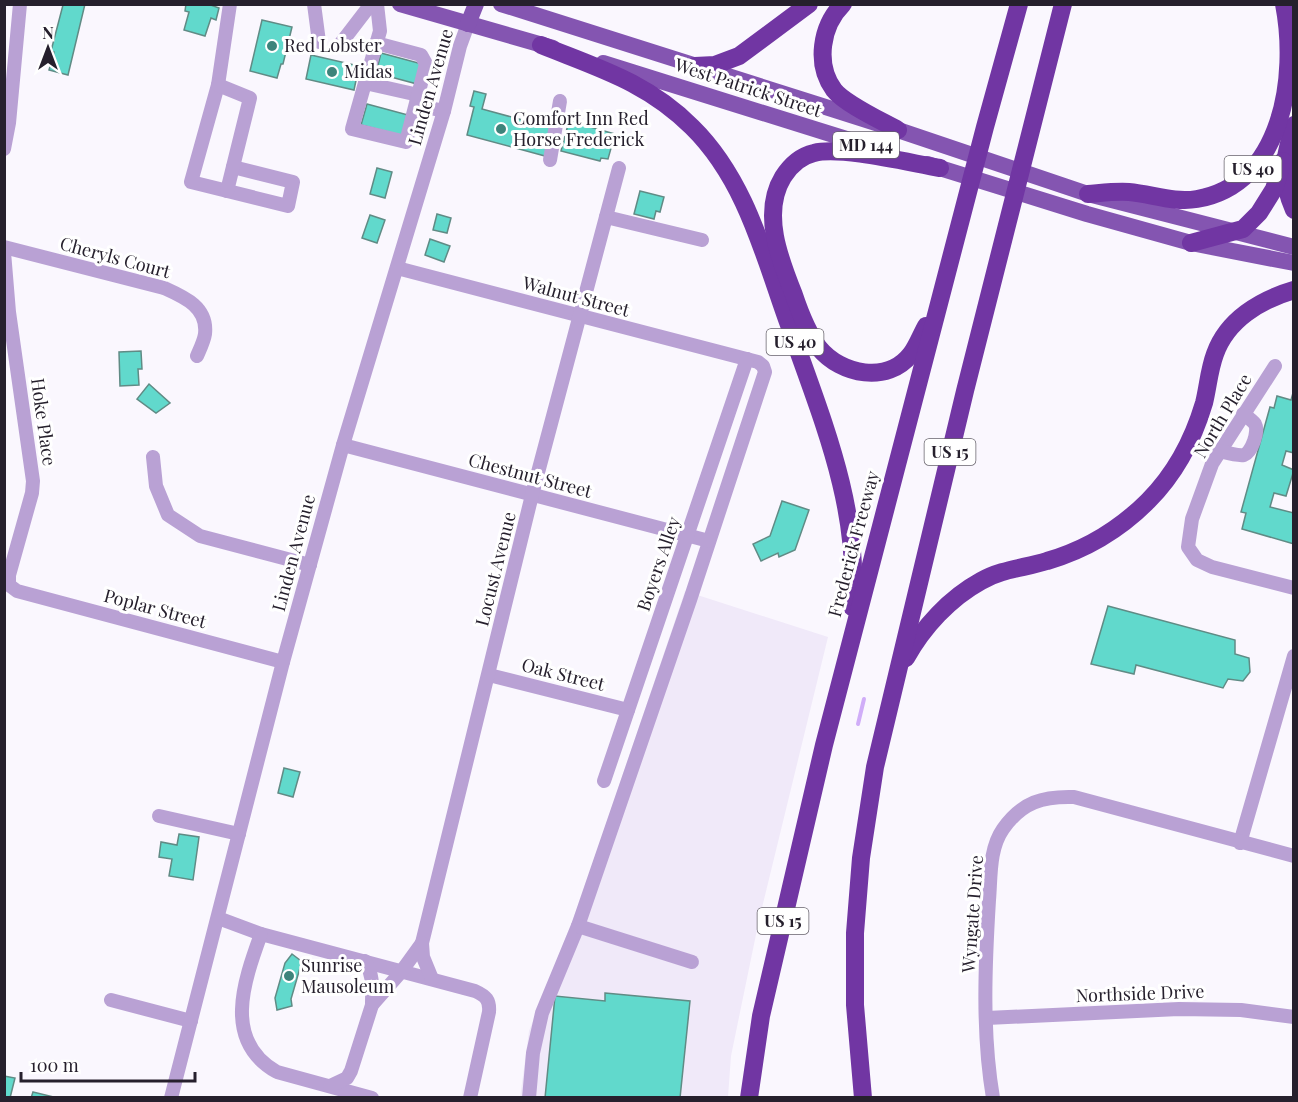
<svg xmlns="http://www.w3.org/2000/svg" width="1298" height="1102" font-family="'Playfair Display',serif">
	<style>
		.built { fill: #f0e9f9 }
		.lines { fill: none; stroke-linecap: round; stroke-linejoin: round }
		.stream { stroke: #d0adf8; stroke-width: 4 }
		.building { fill: #61d9cc; stroke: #608b85; stroke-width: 1.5 }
		.minor { stroke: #b9a1d4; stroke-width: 14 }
		.major { stroke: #8455b1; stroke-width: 16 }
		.highway { stroke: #7136a3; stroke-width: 18 }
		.poi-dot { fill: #3d847b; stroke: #fff; stroke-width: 2 }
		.labels { text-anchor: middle; stroke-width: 6; stroke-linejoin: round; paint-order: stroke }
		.shield { fill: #fff; stroke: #67636c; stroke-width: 1.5 }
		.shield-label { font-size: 16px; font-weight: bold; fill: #26202d }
		.poi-label { font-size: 18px; fill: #26202d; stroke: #fff; text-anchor: start }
		.street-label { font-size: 18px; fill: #26202d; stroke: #fff }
	</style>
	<rect width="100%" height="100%" fill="#faf7fe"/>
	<polygon class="built" points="685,591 828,637 759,920 731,1056 728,1097 520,1098 529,1031 580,901"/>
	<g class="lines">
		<polyline class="stream" points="858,724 864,699"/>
	</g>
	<g class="building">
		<polygon points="60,4 85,4 68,75 49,70 54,52 51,51 63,5"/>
		<polygon points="186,4 208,4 219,8 216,20 211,18 205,36 184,30 189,12 185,11"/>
		<polygon points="262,20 292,27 283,64 281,64 277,78 250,71"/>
		<polygon points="381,53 422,64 417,84 376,73"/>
		<polygon points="311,55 359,66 354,90 306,79"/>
		<polygon points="474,91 486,94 482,109 552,128 545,156 467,135 474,107 470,106"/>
		<polygon points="367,104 408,115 403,136 361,125"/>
		<polygon points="569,121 615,134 608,159 601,158 600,161 561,151"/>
		<polygon points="377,168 392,172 385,198 370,194"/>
		<polygon points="640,191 664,197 660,212 656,211 654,219 634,214"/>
		<polygon points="437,214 451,218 447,233 433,230"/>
		<polygon points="370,215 385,220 377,243 362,238"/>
		<polygon points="430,239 450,246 444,262 425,255"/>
		<polygon points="141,351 142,369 138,369 139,385 120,386 119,352"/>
		<polygon points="149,384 170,403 156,413 137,399"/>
		<polygon points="1293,393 1294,453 1286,451 1282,465 1294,470 1286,496 1274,493 1270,507 1294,513 1294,544 1242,529 1246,513 1241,512 1270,407 1274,408 1277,396 1291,400"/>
		<polygon points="782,501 809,510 795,550 779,557 778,553 761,561 753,544 770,536"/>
		<polygon points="1108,606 1235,640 1235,654 1249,658 1250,672 1243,681 1228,679 1223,688 1136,665 1134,674 1091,664"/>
		<polygon points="284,768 300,772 293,797 278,793"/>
		<polygon points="179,834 199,837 193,880 169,876 172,859 159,857 161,842 177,845"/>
		<polygon points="292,954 305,964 300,968 291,999 292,1006 277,1010 275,998 285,963"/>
		<polygon points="605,993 690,1001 680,1098 545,1098 555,996 605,1001"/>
		<polygon points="4,1076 15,1078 10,1098 4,1098"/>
		<polygon points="33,1092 54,1097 54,1098 31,1098"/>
	</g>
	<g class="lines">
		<g class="minor">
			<polyline points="230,4 218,85 191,182 288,206 293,182 233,167"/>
			<polyline points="314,4 319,42"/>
			<polyline points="377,4 380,31 365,83 414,94 421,106 444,111"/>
			<polyline points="338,47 371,4"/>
			<polyline points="365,83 352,129 406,142 426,64 421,55 376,43"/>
			<polyline points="218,85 250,98 227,191"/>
			<polyline points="4,149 9,123 20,4"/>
			<polyline points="550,160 560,101"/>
			<polyline points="606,217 702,240"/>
			<path d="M4 247 164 288C184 297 208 307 205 334 204 341 200 349 197 356"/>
			<polyline points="4,252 9,312 33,481 32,493 9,575 9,585 17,591 283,662"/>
			<polyline points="397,268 758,362 763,366 765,372 690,600 578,926 542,1013 533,1053 529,1098"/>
			<polyline points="1275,366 1212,464 1192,519 1188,547 1197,560 1212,567 1294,588"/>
			<polyline points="343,445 709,541"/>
			<path d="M1219 451C1227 453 1237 456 1244 455 1252 452 1259 431 1255 424 1252 420 1247 417 1243 414"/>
			<polyline points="153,457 156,486 168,515 200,536 310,565"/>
			<polyline points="489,675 628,710"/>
			<polyline points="604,781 747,359"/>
			<polyline points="159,816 239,834"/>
			<polyline points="1240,843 1294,656"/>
			<path d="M218 918 261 934 475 991C486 996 490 1000 489 1012L470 1098"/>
			<polyline points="578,926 692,962"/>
			<path d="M261 934C244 981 222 1041 277 1072L372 1098"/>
			<path d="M365 961C374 976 372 988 372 1005"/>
			<polyline points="432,979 423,957 422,943 532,495 619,168"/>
			<polyline points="111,1000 191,1021"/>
			<polyline points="987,1018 1179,1009 1241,1010 1294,1017"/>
			<polyline points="330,1086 347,1078 351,1071 372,1005 401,972 422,943"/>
			<polyline points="171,1098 283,662 343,445 444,111 460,46 468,24"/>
			<path d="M993 1098C982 1033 985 965 989 900 991 877 989 849 1003 829 1022 802 1043 796 1074 797L1294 856"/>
		</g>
		<g class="major">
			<polyline points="400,4 553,48"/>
			<polyline points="501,4 898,130 1088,194 1294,247"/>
			<polyline points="468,24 476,4"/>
			<polyline points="603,63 888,152"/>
			<polyline points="927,164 1087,214 1191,243 1294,263"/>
		</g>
		<g class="highway">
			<path d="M843 4C821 26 815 64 834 90 845 104 882 121 898 130"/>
			<path d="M541 45C598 68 647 82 692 127 746 180 764 256 789 325 821 417 861 508 852 607"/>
			<polyline points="695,66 715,65 739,56 809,4"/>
			<path d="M1294 125C1284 160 1279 175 1294 210"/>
			<path d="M1088 194C1101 193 1116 191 1129 192 1152 194 1174 203 1197 199 1283 184 1298 76 1284 4"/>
			<polyline points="1191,243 1243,229 1259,213 1274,189 1283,161"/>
			<path d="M926 326C921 335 917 346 911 354 888 384 841 375 819 348 808 333 800 313 794 295 780 260 761 213 783 177 790 166 801 156 814 153 841 146 910 163 940 168"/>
			<path d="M906 658C923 627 950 598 981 581 1002 569 1025 568 1047 561 1085 550 1120 529 1148 501 1175 474 1193 440 1204 403 1208 387 1209 370 1215 354 1227 320 1260 300 1294 290"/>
			<polyline points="749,1098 761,1016 824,745 985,127 1019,4"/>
			<polyline points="863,1098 855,1005 855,933 861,858 875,767 965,391 1063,4"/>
		</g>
	</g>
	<g class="poi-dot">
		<circle cx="272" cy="46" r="6"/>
		<circle cx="332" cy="72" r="6"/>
		<circle cx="501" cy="129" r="6"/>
		<circle cx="289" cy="976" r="6"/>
	</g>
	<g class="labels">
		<g class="shield">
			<rect x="833" y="132" width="66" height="26" rx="4.5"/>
			<rect x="1224.5" y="156" width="57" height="26" rx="4.5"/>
			<rect x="766.5" y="329" width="57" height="26" rx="4.5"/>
			<rect x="924.5" y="439" width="51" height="26" rx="4.5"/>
			<rect x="757.5" y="908" width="51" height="26" rx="4.5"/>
		</g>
		<g class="shield-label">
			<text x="866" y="151">MD 144</text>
			<text x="1253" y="175">US 40</text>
			<text x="795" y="348">US 40</text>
			<text x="950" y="458">US 15</text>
			<text x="783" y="927">US 15</text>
		</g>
		<g class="poi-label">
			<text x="284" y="52">Red Lobster</text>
			<text x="344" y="78">Midas</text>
			<text x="513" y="125">Comfort Inn Red<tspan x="513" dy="21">Horse Frederick</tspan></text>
			<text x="301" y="972">Sunrise<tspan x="301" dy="21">Mausoleum</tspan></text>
		</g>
		<g class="street-label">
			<text transform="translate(431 87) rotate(-74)" y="6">Linden Avenue</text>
			<text transform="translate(748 88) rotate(18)" y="6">West Patrick Street</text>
			<text transform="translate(115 258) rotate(15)" y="6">Cheryls Court</text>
			<text transform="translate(576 297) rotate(15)" y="6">Walnut Street</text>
			<text transform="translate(1223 416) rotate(-59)" y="6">North Place</text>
			<text transform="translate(43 422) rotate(82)" y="6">Hoke Place</text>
			<text transform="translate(530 476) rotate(15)" y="6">Chestnut Street</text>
			<text transform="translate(854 544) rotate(-75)" y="6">Frederick Freeway</text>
			<text transform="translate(294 553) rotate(-75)" y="6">Linden Avenue</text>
			<text transform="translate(659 564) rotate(-71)" y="6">Boyers Alley</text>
			<text transform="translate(496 569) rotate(-76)" y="6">Locust Avenue</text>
			<text transform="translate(155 609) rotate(15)" y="6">Poplar Street</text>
			<text transform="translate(563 675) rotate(14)" y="6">Oak Street</text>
			<text transform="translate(973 914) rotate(-86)" y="6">Wyngate Drive</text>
			<text transform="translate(1140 994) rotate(-2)" y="6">Northside Drive</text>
		</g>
	</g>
	<rect width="1298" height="1102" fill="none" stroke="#26202d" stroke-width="12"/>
	<g transform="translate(48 48)" stroke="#ffffff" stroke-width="4.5" paint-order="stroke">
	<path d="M0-4.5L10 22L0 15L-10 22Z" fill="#26202d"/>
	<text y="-9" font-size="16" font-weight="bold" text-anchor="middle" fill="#26202d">N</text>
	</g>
	<path d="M21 1072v9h174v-9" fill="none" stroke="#26202d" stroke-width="3"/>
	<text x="30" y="1072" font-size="18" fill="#26202d" stroke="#ffffff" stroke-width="4.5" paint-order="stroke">100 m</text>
</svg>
